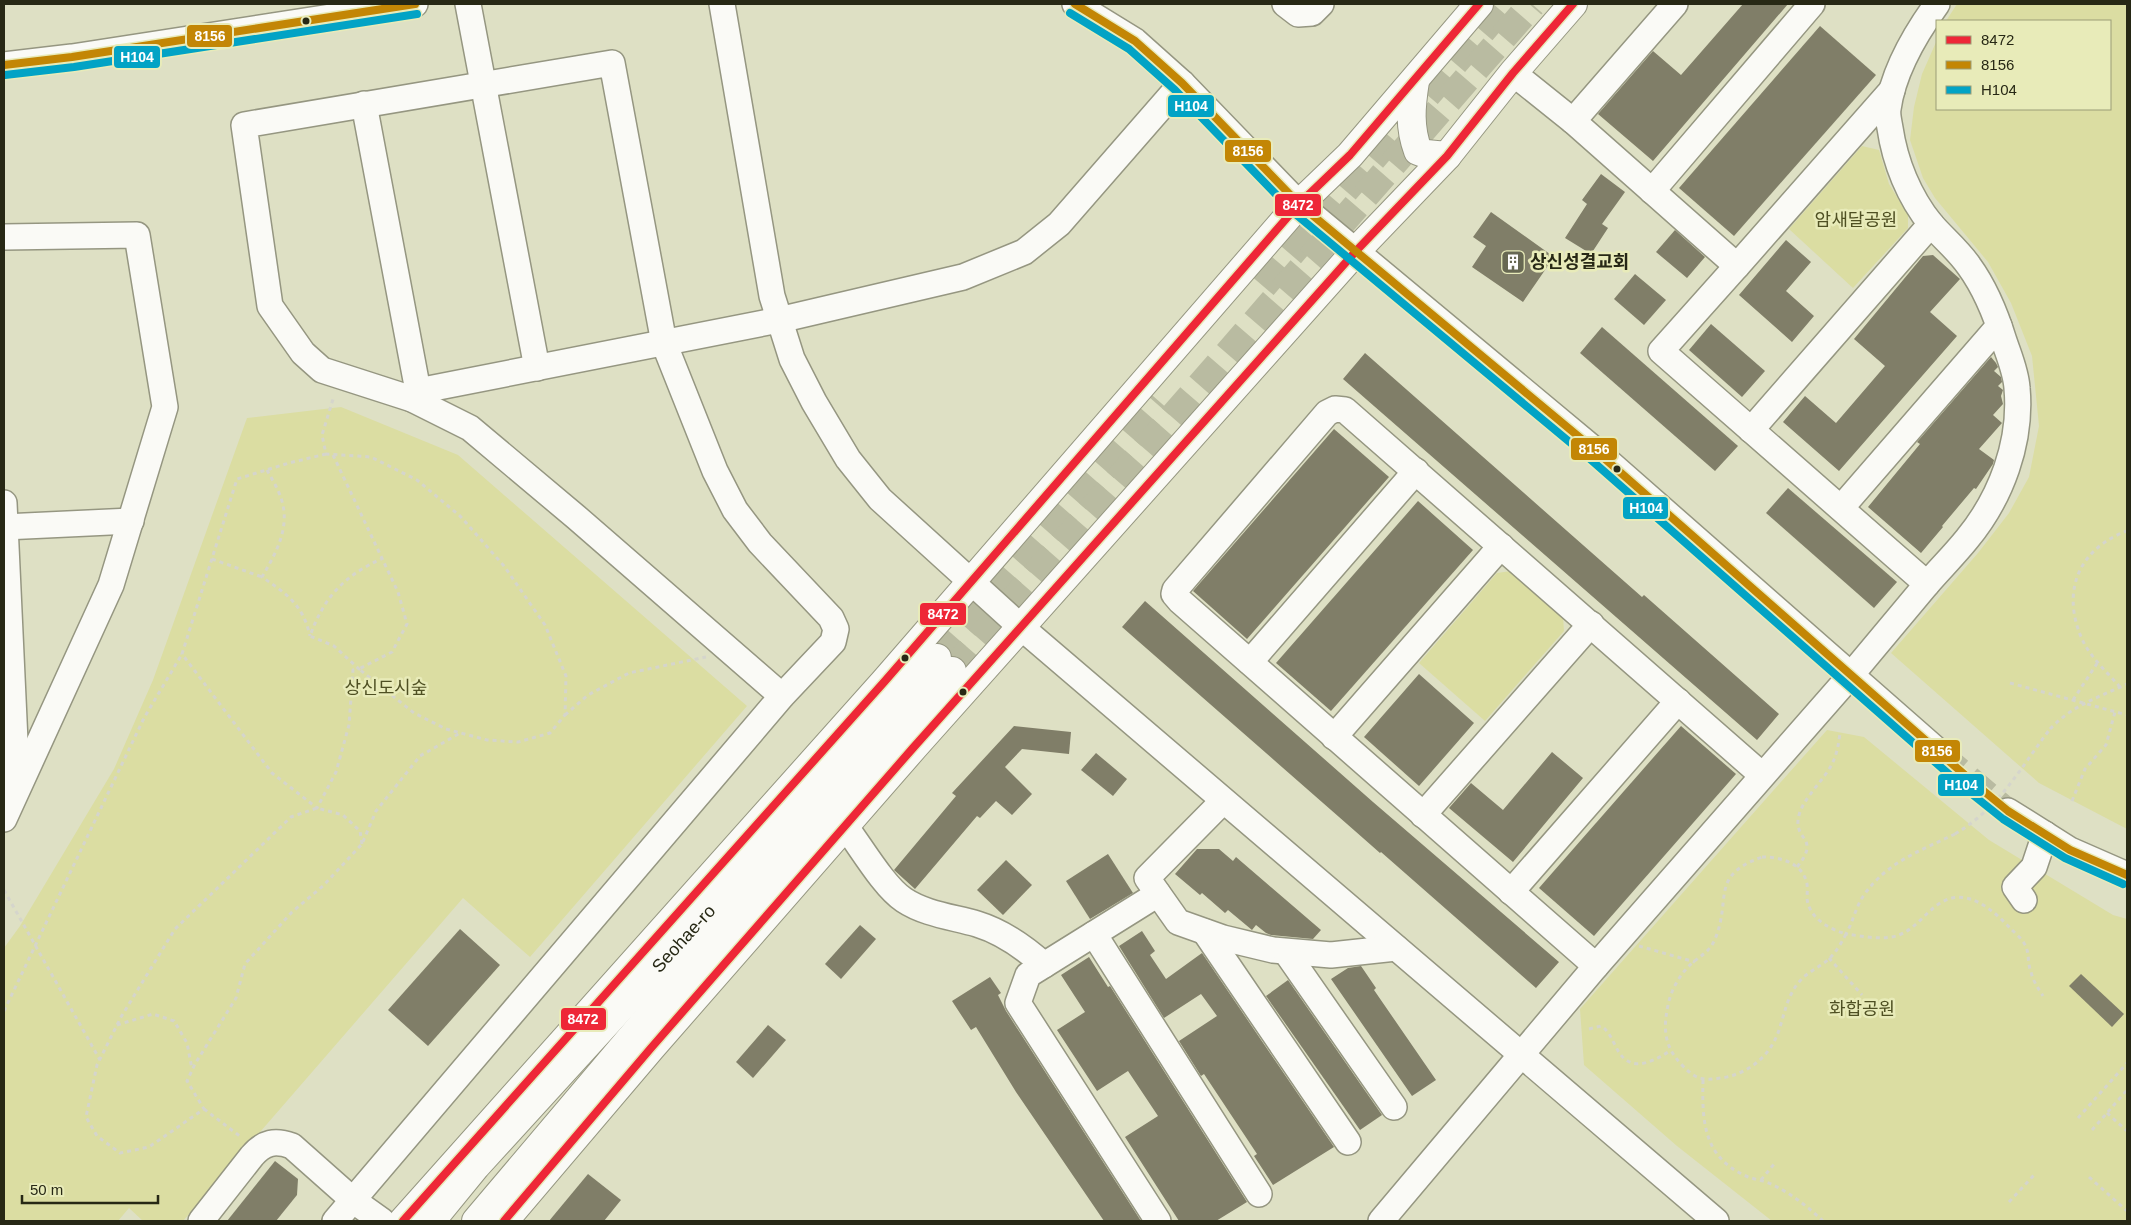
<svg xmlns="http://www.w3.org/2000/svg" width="2131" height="1225" font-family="Helvetica,'Noto Sans KR',sans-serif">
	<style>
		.green { fill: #dbdda2 }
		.building { fill: #807e68 }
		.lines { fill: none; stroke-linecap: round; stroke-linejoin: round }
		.minor-tunnel { stroke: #b9bba1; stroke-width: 25; stroke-dasharray: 25 12; stroke-linecap: butt }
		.highway-tunnel { stroke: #b9bba1; stroke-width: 28; stroke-dasharray: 28 14; stroke-linecap: butt }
		.minor-casing { stroke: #959681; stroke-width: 28 }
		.major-casing { stroke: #959681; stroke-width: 30 }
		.highway-casing { stroke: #959681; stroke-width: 30 }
		.path { stroke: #d5d5cc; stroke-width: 3; stroke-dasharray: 4 4; stroke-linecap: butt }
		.minor { stroke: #fafaf6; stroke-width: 25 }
		.major { stroke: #fafaf6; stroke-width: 28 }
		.highway { stroke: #fafaf6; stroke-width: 28 }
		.path-bridge { stroke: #d5d5cc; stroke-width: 3; stroke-dasharray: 4 4; stroke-linecap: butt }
		.bus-1-casing { stroke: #e8ebb9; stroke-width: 11 }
		.bus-2-casing { stroke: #e8ebb9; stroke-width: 11 }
		.bus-3-casing { stroke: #e8ebb9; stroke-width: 11 }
		.bus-1 { stroke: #ee2737; stroke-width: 8 }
		.bus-2 { stroke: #c38605; stroke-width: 8 }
		.bus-3 { stroke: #02a3c5; stroke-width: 8 }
		.bus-dot { fill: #272815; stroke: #e8ebb9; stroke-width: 2 }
		.labels { text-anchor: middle; stroke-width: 5; stroke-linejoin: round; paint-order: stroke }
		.park-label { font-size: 18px; fill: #4f5023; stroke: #e8ebb9 }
		.poi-label { font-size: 18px; font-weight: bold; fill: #272815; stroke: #e8ebb9; text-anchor: start }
		.street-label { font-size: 18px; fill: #272815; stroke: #e8ebb9 }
		.line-badge { stroke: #e8ebb9; stroke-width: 2 }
		.badge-label { font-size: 14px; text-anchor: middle; font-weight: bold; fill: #fff }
	</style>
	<rect width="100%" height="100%" fill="#dee0c4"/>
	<g class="green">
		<polygon points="1957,4 2127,4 2127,829 2039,783 1891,653 1978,553 2009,513 2029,477 2039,426 2032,356 2011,303 1988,262 1935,198 1923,178 1910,140 1914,107 1922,74 1937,40 1937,109 2110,109 2110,21 1946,21"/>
		<polygon points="1862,146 1879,150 1889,184 1908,215 1908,228 1853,288 1789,229"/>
		<polygon points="341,407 458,455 747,706 530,957 463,898 183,1221 143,1221 129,1208 118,1221 4,1221 4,948 20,926 114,769 153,680 247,418"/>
		<polygon points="1511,571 1563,617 1564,631 1485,721 1419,663 1497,573"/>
		<polygon points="1827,730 1864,737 1989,840 2113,915 2127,919 2127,1221 1772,1221 1677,1146 1584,1065 1580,1009"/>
	</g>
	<g class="building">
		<polygon points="1743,4 1788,4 1653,161 1598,114 1653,51 1681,75"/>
		<polygon points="1820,26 1876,75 1734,236 1679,188"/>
		<polygon points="1601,174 1625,192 1602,224 1608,228 1591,254 1565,238 1587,204 1582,200"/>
		<polygon points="1491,212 1554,257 1523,302 1472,267 1486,246 1473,237"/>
		<polygon points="1675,230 1705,257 1687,278 1656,252"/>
		<polygon points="1786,240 1811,262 1786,291 1814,316 1792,342 1739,295"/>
		<polygon points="1933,255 1960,279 1930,312 1957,336 1839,471 1783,422 1805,396 1836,423 1885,366 1854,339 1923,256"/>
		<polygon points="1635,274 1666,300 1644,325 1614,299"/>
		<polygon points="1711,324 1765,371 1742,397 1689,350"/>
		<polygon points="1602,327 1738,446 1715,471 1580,353"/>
		<polygon points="1365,353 1642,597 1644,595 1779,714 1757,740 1343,379"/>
		<polygon points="1991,357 1996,363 1998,367 1994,371 2001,377 2002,382 1998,386 2003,390 2001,396 2003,404 1993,415 2002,423 1979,449 1994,460 1993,464 1976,489 1974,488 1942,526 1943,527 1921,553 1868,507 1920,444 1917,442"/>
		<polygon points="1334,429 1389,477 1247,639 1193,591"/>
		<polygon points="1788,488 1897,582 1874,608 1766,513"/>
		<polygon points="1418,501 1473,550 1331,711 1276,663"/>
		<polygon points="1145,601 1373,802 1559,962 1536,988 1381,852 1380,853 1355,831 1122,627"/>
		<polygon points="1419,674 1474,723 1419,786 1364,737"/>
		<polygon points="1014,726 1071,732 1069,754 1022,749 1005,767 1032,794 1012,815 996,801 980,818 977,816 915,889 894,870 956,796 952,793"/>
		<polygon points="1681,726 1736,774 1594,936 1539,888"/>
		<polygon points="1552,752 1583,778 1513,862 1449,808 1471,783 1503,810"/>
		<polygon points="1096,753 1127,779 1113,796 1081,770"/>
		<polygon points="1197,849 1219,849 1233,861 1236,857 1321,930 1313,939 1271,935 1266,933 1256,925 1252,930 1228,910 1225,913 1202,893 1200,895 1175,874"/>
		<polygon points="1108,854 1133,893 1090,919 1066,881"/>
		<polygon points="1006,860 1032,885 1003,915 977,890"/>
		<polygon points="860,925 876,939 841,979 825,964"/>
		<polygon points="460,929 500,965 428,1046 388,1010"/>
		<polygon points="1142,931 1155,951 1150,955 1166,979 1202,953 1334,1147 1273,1185 1254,1156 1257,1154 1204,1074 1201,1076 1179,1041 1217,1016 1201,994 1164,1018 1119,946"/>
		<polygon points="1089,957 1108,987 1110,986 1247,1202 1216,1221 1179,1221 1125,1137 1158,1116 1128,1071 1097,1091 1057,1030 1085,1012 1061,975"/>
		<polygon points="1361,966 1376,988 1374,990 1436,1080 1412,1096 1331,979 1348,968"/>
		<polygon points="2081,974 2124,1014 2112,1027 2069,986"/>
		<polygon points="990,977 1001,993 998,995 1006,1011 1141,1221 1104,1221 1016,1092 976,1027 971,1030 952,1001"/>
		<polygon points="1288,980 1382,1115 1360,1130 1266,996"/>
		<polygon points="768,1025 786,1040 753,1078 736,1062"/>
		<polygon points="275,1161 298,1179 297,1195 276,1221 227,1221"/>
		<polygon points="588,1174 621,1200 604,1221 549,1221"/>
	</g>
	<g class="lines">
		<polyline class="minor-tunnel" points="1941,754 2008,811"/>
		<g class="highway-tunnel">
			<polyline points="1263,286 1505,4"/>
			<polyline points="937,658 1161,403"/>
			<polyline points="952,671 1532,4"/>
		</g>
		<g class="minor-casing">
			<g id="minor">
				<polyline points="468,4 537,368"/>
				<polyline points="722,4 772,296 792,359 814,402 848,459 880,499 1022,628 1716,1221"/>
				<polyline points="1075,4 1135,41 1182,83 1299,204 1596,451 1941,754"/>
				<polyline points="1285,4 1298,14 1312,13 1321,4"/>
				<polyline points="1675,4 1573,121 1737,266 1892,90"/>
				<polyline points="4,65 72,57 415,4"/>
				<polyline points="1513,73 1573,121"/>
				<polyline points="364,104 418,391"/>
				<polyline points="1652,191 1812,4"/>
				<polyline points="4,237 137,235 165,407 111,585 4,819"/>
				<path d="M1737 266 1661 351 1927 584C1940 569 1955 554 1967 539 2001 498 2022 442 2017 388 2016 372 2009 356 2004 341 1996 315 1985 288 1969 266 1958 250 1943 238 1931 224 1909 197 1895 162 1890 128 1889 122 1887 115 1888 109 1893 72 1916 33 1937 4"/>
				<polyline points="412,399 418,391 779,320 963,277 1024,252 1059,224 1182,83"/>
				<polyline points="1751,430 1931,224"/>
				<polyline points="4,503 17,785"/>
				<polyline points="1841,508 1999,326"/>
				<polyline points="4,527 131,521"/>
				<polyline points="1250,662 1416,471"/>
				<polyline points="1334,737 1501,546"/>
				<polyline points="1762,775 1345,410 1335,409 1327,413 1175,590 1174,594 1180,601 1596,966 1851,675 1927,584"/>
				<polyline points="1223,801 1147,878 1178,922 1223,938 1273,950 1331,955 1396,948"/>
				<polyline points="2008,811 2070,850 2127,875"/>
				<polyline points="1423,815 1591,624"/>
				<path d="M845 826C861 847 884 887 904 900 925 914 953 917 977 924 1003 932 1024 947 1044 965"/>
				<polyline points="1511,892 1678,701"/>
				<polyline points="2024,900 2015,887 2034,867 2045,834"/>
				<polyline points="1205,932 1348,1142"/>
				<polyline points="1094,934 1259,1194"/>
				<polyline points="1286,952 1394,1107"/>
				<path d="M201 1221 252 1156C264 1142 275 1140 292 1146L354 1201 382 1221"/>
				<polyline points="335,1221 782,696 833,642 836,629 831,618 760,543 735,510 715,471 664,343 612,63 244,125 270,306 303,353 322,370 412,399 470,428 576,517 782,696"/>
				<polyline points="1158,1221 1018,1003 1028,975 1158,894"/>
				<polyline points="1381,1221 1596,966"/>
			</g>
		</g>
		<g class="major-casing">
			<g id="major">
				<path d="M1415 81C1411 106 1409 127 1418 151L1426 154 1447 156"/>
				<polyline points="403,1221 885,681 1299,204 1350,155 1479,4"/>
				<polyline points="504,1221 651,1048 913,748 1356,251 1447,156 1513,73 1573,4"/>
			</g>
		</g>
		<g class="highway-casing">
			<g id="highway">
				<path id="s1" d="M431 1221 476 1166 833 775 937 658"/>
				<polyline points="476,1221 674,987 952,671"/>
			</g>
		</g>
		<g class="path">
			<path d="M326 454 289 463 237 479 182 654 272 773 317 808 336 772 349 725 353 670 359 669 334 646 310 636C324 597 344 576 381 559"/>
			<polyline points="333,455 398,592 407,624 392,652 359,669 414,713 446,729 487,740 518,742 550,733 565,715 566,676 545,625 504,566 460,516 417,480 371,457 326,454 322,435 334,396"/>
			<path d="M267 470C272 479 278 489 281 498 291 527 276 553 262 577 287 594 303 605 310 636"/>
			<polyline points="212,559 262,577"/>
			<polyline points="2010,683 2127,715"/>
			<path d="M2120 687C2107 672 2090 657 2082 639 2061 592 2078 549 2127 531"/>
			<polyline points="2073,700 2098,662"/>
			<polyline points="565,715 588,695 629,673 706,657"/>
			<path d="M2050 729C2073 705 2097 698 2127 684"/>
			<polyline points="2072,801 2085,769 2106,745 2115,712"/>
			<path d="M1955 834C1920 851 1887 862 1864 895 1856 906 1853 922 1846 934 1862 936 1884 941 1899 935 1917 928 1926 911 1942 902 1968 887 1994 911 2011 929 2015 933 2021 938 2024 943 2030 952 2027 963 2031 972 2033 981 2038 988 2043 996"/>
			<polyline points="362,844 360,831 343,815 317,808 291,817 175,929 121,1017 97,1065 86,1117 97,1136 120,1153 149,1147 204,1109 187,1081 195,1064 236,998 245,964 292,912 323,886 362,844 376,811 420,756 460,733"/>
			<path d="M1762 857C1781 857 1803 863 1807 884 1808 891 1806 898 1808 904 1814 921 1830 929 1846 934 1842 942 1836 952 1829 959 1820 967 1807 972 1799 982 1788 995 1785 1011 1780 1027 1772 1055 1749 1074 1721 1078 1702 1081 1695 1079 1681 1064 1663 1045 1663 1026 1669 1001 1672 989 1679 977 1687 968 1698 956 1709 954 1715 939 1732 899 1709 876 1762 857Z"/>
			<path d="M1797 867C1822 836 1792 842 1799 815 1805 795 1824 781 1833 762 1837 753 1839 743 1840 732"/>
			<polyline points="4,890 100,1060"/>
			<polyline points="1639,946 1695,962"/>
			<polyline points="1829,958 1862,995"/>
			<polyline points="4,1011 144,718 182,654"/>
			<polyline points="117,1025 153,1014 174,1021 187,1043 192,1069"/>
			<path d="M1589 1029 1601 1026C1609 1031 1611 1038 1615 1045 1628 1074 1649 1064 1670 1051"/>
			<path d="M1703 1080C1702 1120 1703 1156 1744 1175 1753 1180 1764 1180 1773 1185 1792 1194 1808 1207 1823 1221"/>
			<polyline points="204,1109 241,1137"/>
			<polyline points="2107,1113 2127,1131"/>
			<polyline points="2078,1118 2127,1063"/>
			<polyline points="2092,1130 2127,1090"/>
			<polyline points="2089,1177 2127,1211"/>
			<polyline points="1761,1180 1775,1163"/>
			<polyline points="2009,1202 2035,1174"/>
		</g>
		<use href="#minor" class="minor"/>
		<use href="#major" class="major"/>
		<use href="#highway" class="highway"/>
		<path class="path-bridge" d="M1955 834C2000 807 2019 770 2050 729"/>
		<g class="bus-1-casing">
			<g id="bus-1">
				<polyline points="403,1221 885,681 1299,204 1350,155 1479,4"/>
				<polyline points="504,1221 651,1048 913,748 1356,251 1447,156 1513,73 1573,4"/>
			</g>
		</g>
		<g class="bus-2-casing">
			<g id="bus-2">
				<polyline points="1075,4 1135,41 1182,83 1299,204 1596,451 1974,783 2008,811 2070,850 2127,875"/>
				<polyline points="4,65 72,57 415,4"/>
			</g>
		</g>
		<g class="bus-3-casing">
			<g id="bus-3">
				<polyline points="1070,13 1129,49 1175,90 1293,212 1590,459 1968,791 2003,819 2065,858 2123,884"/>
				<polyline points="5,75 74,67 417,14"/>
			</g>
		</g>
		<use href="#bus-1" class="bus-1"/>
		<use href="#bus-2" class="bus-2"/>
		<use href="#bus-3" class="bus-3"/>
	</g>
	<defs>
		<g id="building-square" transform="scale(1.25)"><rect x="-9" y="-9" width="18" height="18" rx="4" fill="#676852" stroke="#e8ebb9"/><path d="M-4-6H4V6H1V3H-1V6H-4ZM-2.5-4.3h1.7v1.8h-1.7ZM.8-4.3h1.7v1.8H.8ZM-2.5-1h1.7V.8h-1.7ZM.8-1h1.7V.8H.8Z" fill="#fff"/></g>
	</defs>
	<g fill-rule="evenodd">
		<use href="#building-square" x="1513" y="262"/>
	</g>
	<g class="bus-dot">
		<circle cx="306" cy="21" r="4.5"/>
		<circle cx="1617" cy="469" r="4.5"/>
		<circle cx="905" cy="658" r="4.5"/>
		<circle cx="963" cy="692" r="4.5"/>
	</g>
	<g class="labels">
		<g class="park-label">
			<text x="1856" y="226">암새달공원</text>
			<text x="386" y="694">상신도시숲</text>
			<text x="1862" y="1015">화합공원</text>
		</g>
		<g class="poi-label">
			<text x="1530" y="268">상신성결교회</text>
		</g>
		<g class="street-label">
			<text dy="6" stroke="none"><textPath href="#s1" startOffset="379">Seohae-ro</textPath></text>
		</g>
	</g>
	<g class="line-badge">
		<rect x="186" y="24" width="47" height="24" rx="5" fill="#c38605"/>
		<rect x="113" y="45" width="48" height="24" rx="5" fill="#02a3c5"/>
		<rect x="1167" y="94" width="48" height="24" rx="5" fill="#02a3c5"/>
		<rect x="1224" y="139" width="48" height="24" rx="5" fill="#c38605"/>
		<rect x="1274" y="193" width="48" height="24" rx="5" fill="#ee2737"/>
		<rect x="1570" y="437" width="48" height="24" rx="5" fill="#c38605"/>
		<rect x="1622" y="496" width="47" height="24" rx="5" fill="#02a3c5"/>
		<rect x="919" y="602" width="48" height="24" rx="5" fill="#ee2737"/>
		<rect x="1914" y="739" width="47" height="24" rx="5" fill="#c38605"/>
		<rect x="1937" y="773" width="48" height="24" rx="5" fill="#02a3c5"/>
		<rect x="560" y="1007" width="47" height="24" rx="5" fill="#ee2737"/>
	</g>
	<g class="badge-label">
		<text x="210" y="41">8156</text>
		<text x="137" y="62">H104</text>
		<text x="1191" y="111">H104</text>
		<text x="1248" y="156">8156</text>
		<text x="1298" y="210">8472</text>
		<text x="1594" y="454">8156</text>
		<text x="1646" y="513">H104</text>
		<text x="943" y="619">8472</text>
		<text x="1937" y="756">8156</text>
		<text x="1961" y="790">H104</text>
		<text x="583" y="1024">8472</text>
	</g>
	<rect width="2131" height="1225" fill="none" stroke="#272815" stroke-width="10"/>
	<rect x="1936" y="20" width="175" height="90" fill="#e8ebb9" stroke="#9b9d77"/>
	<rect x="1946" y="36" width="25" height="8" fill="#ee2737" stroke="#9b9d77"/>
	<text x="1981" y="45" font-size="15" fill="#272815">8472</text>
	<rect x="1946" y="61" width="25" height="8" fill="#c38605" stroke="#9b9d77"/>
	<text x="1981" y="70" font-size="15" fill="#272815">8156</text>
	<rect x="1946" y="86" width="25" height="8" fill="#02a3c5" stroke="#9b9d77"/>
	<text x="1981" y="95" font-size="15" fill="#272815">H104</text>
	<path d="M22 1195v8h136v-8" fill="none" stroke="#272815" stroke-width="2.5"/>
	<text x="30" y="1195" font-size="15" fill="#272815" stroke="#e8ebb9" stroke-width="4" paint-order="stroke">50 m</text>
</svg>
